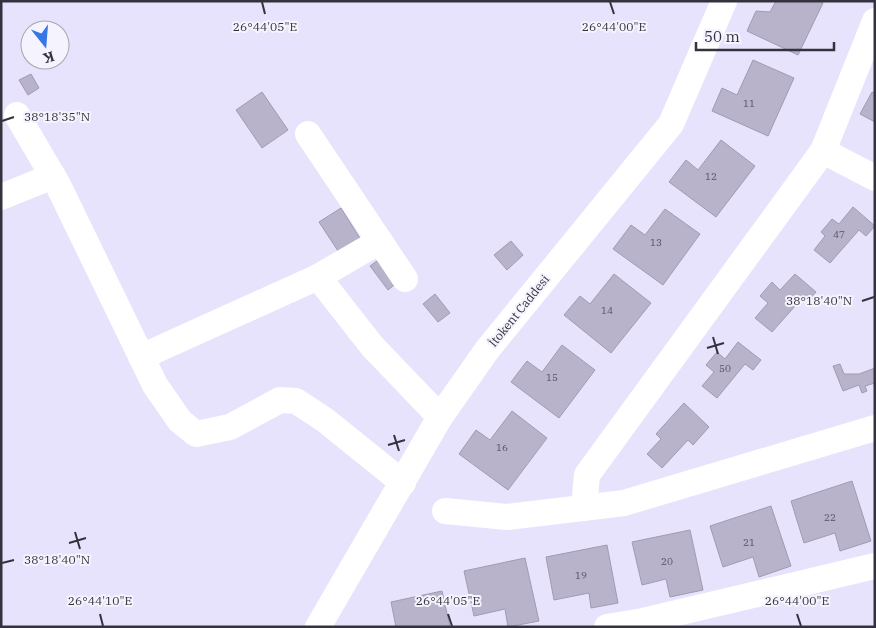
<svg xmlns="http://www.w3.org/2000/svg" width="876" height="628" font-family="'IBM Plex Serif',serif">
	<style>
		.building { fill: #b8b2cb; stroke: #a09bb3 }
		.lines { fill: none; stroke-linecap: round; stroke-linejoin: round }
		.minor { stroke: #fff; stroke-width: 26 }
		.ticks { fill: none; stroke: #34323c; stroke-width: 2 }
		.labels { text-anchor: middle; stroke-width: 4; stroke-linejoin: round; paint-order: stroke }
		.number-label { font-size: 10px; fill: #555260 }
		.street-label { font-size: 12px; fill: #34323c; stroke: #f5f3fd }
		.ticks-label { font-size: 12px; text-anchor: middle; fill: #34323c; stroke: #f5f3fd; stroke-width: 4; stroke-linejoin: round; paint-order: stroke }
	</style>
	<rect width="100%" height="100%" fill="#e8e3fd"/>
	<g class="building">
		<polygon points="776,1 819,1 823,3 798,55 747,31 756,11 770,12"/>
		<polygon points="753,60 794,78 768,136 712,111 722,88 737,95"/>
		<polygon points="31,74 39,88 28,95 19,80"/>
		<polygon points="262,92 288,130 262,148 236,110"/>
		<polygon points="872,92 875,93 875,122 860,114"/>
		<polygon points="721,140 755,166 716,217 669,182 686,160 698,170"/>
		<polygon points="853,207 875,226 866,236 859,230 830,263 814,250 825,236 821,232 832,219 839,224"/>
		<polygon points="341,208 361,240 340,254 319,222"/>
		<polygon points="665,209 700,234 663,285 613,249 631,225 645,235"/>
		<polygon points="511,241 523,255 507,270 494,255"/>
		<polygon points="381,258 398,282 388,290 370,266"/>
		<polygon points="614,274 651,303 611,353 564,315 580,296 590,304"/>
		<polygon points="795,274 816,292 809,300 804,296 772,332 755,318 768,303 760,296 772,282 780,290"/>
		<polygon points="435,294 450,313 438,322 423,304"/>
		<polygon points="738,342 761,360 753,370 745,364 717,398 702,386 714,372 706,365 717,352 725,359"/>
		<polygon points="562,345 595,370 559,418 511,382 527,361 542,372"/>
		<polygon points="840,364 844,374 859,374 875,368 875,383 865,386 867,391 862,393 859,385 843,391 833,366"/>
		<polygon points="684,403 709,427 693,445 688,440 662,468 647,454 661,439 656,434"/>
		<polygon points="512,411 547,438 508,490 459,454 476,430 490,440"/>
		<polygon points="852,481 871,541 840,551 835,533 804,543 791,501"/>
		<polygon points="771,506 791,566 759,577 753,557 723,567 710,526"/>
		<polygon points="690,530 703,590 670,597 666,579 642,585 632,542"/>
		<polygon points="607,545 618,603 591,608 589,593 554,600 546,557"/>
		<polygon points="525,558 539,621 508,627 505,609 474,616 464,571"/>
		<polygon points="442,591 450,627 396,627 391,602"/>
	</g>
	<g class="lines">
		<g class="minor">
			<polyline points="17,115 58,185 155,385 180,421 196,434 230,427 280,400 296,401 325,420 403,483"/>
			<polyline points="308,134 405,279"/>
			<polyline points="823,151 875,178"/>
			<polyline points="1,197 53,176"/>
			<polyline points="318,277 372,346 440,417"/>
			<polyline points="141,357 318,277 380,241"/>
			<polyline points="584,508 587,475 823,151 875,21"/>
			<polyline points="445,511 507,517 624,503 875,428"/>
			<polyline points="318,627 440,417 487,350 671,124 724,1"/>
			<polyline points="607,627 643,621 875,566"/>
		</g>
	</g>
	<path class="ticks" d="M262 2 265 14M610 2 614 14M2 121 14 117M862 301 874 297M713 337 718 354M707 348 724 343M394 435 399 451M388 445 405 440M75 532 80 549M69 543 86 538M2 563 14 560M100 614 103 626M448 614 452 626M797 614 801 626"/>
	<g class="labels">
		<g class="number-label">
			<text x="749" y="107">11</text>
			<text x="711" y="180">12</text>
			<text x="839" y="238">47</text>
			<text x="656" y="246">13</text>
			<text x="607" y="314">14</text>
			<text x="725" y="372">50</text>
			<text x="552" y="381">15</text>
			<text x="502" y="451">16</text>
			<text x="830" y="521">22</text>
			<text x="749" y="546">21</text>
			<text x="667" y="565">20</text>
			<text x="581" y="579">19</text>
		</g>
		<g class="street-label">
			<text transform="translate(519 311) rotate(-51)" y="4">İtokent Caddesi</text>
		</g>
	</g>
	<g class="ticks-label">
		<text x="265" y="31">26°44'05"E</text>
		<text x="614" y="31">26°44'00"E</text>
		<text x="57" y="121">38°18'35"N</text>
		<text x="819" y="305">38°18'40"N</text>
		<text x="57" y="564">38°18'40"N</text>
		<text x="100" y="605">26°44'10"E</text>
		<text x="448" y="605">26°44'05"E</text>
		<text x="797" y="605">26°44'00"E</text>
	</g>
	<rect width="876" height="628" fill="none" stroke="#34323c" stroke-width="5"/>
	<g transform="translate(45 45) rotate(163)"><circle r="24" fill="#f5f3fd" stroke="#a8a6b0"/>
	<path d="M0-4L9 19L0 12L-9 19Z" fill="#3777e5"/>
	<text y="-8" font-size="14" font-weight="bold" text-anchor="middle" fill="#34323c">K</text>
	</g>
	<path d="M696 42v8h138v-8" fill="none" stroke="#34323c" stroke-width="2.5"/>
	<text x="704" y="42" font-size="15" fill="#34323c" stroke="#f5f3fd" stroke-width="4" paint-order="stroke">50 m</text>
</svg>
